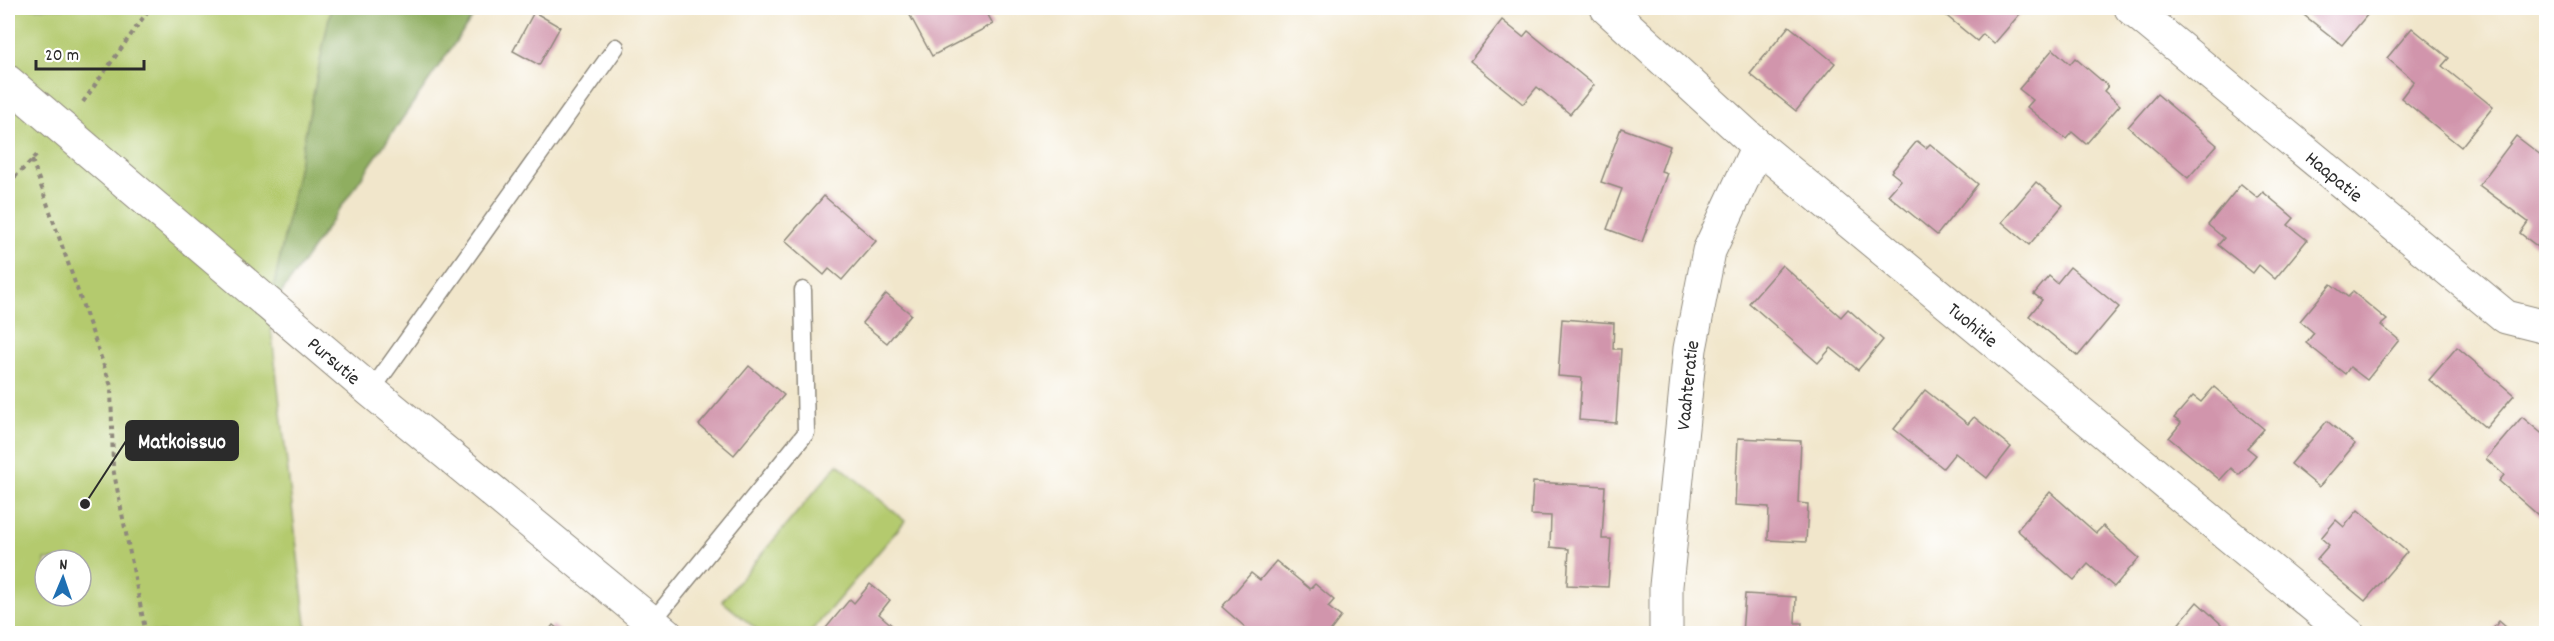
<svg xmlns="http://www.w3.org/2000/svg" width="2554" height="641" font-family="Dekko,sans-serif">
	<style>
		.green { fill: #b4ca6e; stroke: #707a4c; stroke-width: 1.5; fill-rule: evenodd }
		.forest { fill: #8fae61; stroke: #5d6c46; stroke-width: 1.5 }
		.building { fill: #d195ac }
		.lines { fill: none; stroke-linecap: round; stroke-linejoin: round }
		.lane-casing { stroke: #8e887b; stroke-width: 19 }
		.street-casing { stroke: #8e887b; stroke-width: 35 }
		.path { stroke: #8e887b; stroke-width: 4; stroke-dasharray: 4.5 4.5; stroke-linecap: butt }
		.lane { stroke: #fff; stroke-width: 16 }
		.street { stroke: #fff; stroke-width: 33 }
		.labels { text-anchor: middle; stroke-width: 5; stroke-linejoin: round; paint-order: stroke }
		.street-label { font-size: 20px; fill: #2b2b2b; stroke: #fff }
		.leader { fill: none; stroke: #2b2b2b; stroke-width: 2 }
		.callout-dot { fill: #2b2b2b; stroke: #fff; stroke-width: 2 }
		.callout { fill: #2b2b2b; stroke: #2b2b2b; stroke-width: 2 }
		.callout-label { font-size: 21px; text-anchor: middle; font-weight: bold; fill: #fff }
	</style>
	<rect width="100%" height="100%" fill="#fff"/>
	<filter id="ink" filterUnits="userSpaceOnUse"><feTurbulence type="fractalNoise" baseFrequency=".0167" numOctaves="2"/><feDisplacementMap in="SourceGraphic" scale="12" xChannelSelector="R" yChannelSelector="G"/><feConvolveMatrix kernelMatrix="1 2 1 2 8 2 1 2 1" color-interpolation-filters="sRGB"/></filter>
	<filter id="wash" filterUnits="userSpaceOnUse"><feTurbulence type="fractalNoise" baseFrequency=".008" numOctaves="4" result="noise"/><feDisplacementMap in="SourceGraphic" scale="24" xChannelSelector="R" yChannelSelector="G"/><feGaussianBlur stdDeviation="1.35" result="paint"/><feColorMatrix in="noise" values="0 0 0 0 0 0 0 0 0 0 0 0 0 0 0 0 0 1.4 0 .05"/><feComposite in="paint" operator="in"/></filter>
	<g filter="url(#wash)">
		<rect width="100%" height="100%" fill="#f1e6cb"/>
		<g class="green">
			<path d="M8 8H331L269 311 307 633H8ZM45 560H81V596H45Z"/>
			<polygon points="838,464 905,521 810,633 761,633 722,601"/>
		</g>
		<polygon class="forest" points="331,8 479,8 269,311"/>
		<g id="blocks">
			<g class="building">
				<polygon points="906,8 984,8 993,24 932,56"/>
				<polygon points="1937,8 2025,8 1994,44 1983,34 1977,41"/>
				<polygon points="2295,8 2373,8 2342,45"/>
				<polygon points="534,12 560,27 539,65 513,51"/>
				<polygon points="1502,20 1523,37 1528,31 1594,85 1570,114 1537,87 1523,104 1470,61"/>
				<polygon points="1789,26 1835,63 1796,111 1750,74"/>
				<polygon points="2412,28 2449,58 2442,66 2493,107 2461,147 2401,98 2414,81 2387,58"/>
				<polygon points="2053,49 2070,64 2075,58 2108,86 2104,91 2120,105 2086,144 2072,132 2066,139 2027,107 2033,100 2019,89"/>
				<polygon points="2157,94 2217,145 2188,178 2128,127"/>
				<polygon points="1621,128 1670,146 1661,171 1667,173 1642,242 1607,229 1622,189 1601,182"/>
				<polygon points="2516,136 2546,159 2546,253 2520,233 2528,222 2479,185"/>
				<polygon points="1917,141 1926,148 1930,144 1978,184 1937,235 1888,195 1901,180 1891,172"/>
				<polygon points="2036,182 2063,205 2029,245 2002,222"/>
				<polygon points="2241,184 2258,198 2263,192 2294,218 2288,225 2307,240 2275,279 2259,265 2253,273 2218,245 2224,238 2208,225"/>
				<polygon points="824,196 876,241 842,280 829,269 824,275 785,241"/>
				<polygon points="1782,265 1841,317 1848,309 1883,340 1858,370 1831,348 1818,363 1749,303"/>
				<polygon points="2070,267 2119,307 2078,356 2029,316 2042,300 2034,294 2049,276 2057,283"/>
				<polygon points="2331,284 2348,297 2353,292 2387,320 2381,325 2399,340 2367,380 2350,367 2345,374 2306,343 2314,333 2300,321"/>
				<polygon points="886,294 911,314 887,343 862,323"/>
				<polygon points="1562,319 1614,323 1613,349 1621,349 1616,423 1579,420 1582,378 1558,376"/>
				<polygon points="2457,347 2514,395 2486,428 2429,380"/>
				<polygon points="749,366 784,395 734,455 699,425"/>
				<polygon points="2214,387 2264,429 2247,448 2256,455 2239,475 2231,468 2220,480 2169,438 2181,423 2174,418 2193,396 2201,402"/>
				<polygon points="1925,390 1968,424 1974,417 2011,447 1987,478 1955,453 1943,468 1894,429"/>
				<polygon points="2522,417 2546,437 2545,521 2499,481 2504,475 2486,459"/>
				<polygon points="2327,421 2355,444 2319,487 2291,464"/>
				<polygon points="1738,438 1801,441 1798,503 1808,504 1806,542 1768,540 1769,507 1735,505"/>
				<polygon points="1533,482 1605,486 1602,539 1611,539 1608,587 1567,585 1569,549 1550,547 1551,516 1531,515"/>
				<polygon points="2050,492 2096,533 2103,526 2139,558 2114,587 2088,564 2074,580 2017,530"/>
				<polygon points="2358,510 2407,552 2365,601 2316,560 2329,545 2321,538 2336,520 2344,527"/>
				<polygon points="1276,561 1310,589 1315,584 1334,600 1328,607 1341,617 1328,634 1253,634 1222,607 1251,573 1260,580"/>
				<polygon points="870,584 890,600 879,614 902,634 821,634 850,599 854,603"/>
				<polygon points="1745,594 1796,597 1795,623 1802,623 1801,634 1742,634"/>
				<polygon points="2197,602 2232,634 2170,634"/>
				<polygon points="2499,621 2514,634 2489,634"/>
				<polygon points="553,625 564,634 546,634"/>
			</g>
		</g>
	</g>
	<g filter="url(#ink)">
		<use href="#blocks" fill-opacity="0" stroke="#8e887b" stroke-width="1.5"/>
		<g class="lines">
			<g class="lane-casing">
				<g id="lane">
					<polyline points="371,391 616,47"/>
					<polyline points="652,622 806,433 803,290"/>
				</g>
			</g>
			<g class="street-casing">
				<g id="street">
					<path id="s1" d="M1607 8 1758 146 2348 634"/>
					<path id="s2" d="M2131 8 2506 317 2546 327"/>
					<path id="s3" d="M8 82 371 391 666 634"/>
					<path id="s4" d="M1666 634V586L1690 349 1709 251 1758 146"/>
				</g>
			</g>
			<g class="path">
				<polyline points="83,102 150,8"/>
				<polyline points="32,160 111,386 113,468 146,634"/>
				<polyline points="8,184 39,153"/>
			</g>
			<use href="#lane" class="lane"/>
			<use href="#street" class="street"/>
		</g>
	</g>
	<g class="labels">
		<g class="street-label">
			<text dy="7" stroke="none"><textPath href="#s2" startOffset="264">Haapatie</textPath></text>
			<text dy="7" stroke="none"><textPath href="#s1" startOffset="484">Tuohitie</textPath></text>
			<text dy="7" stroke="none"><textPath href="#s3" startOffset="429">Pursutie</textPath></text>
			<text dy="7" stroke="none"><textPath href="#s4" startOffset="250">Vaahteratie</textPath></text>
		</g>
	</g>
	<path class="leader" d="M85 504L126 441"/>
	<circle class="callout-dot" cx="85" cy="504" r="6"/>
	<rect class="callout" x="126" y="421" width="112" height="39" rx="6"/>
	<g class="callout-label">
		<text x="182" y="448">Matkoissuo</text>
	</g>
	<rect width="2554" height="641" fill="none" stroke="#fff" stroke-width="30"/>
	<g transform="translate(63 578) rotate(2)"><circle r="28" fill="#ffffff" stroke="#aaaaaa" stroke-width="1.5"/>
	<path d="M0-4.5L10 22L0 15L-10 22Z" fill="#1f6fb2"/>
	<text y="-9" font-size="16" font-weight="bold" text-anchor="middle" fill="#2b2b2b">N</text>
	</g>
	<path d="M36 60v9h108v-9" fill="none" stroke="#2b2b2b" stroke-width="3"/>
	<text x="45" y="60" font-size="18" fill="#2b2b2b" stroke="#ffffff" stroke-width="4.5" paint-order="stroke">20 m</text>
</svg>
